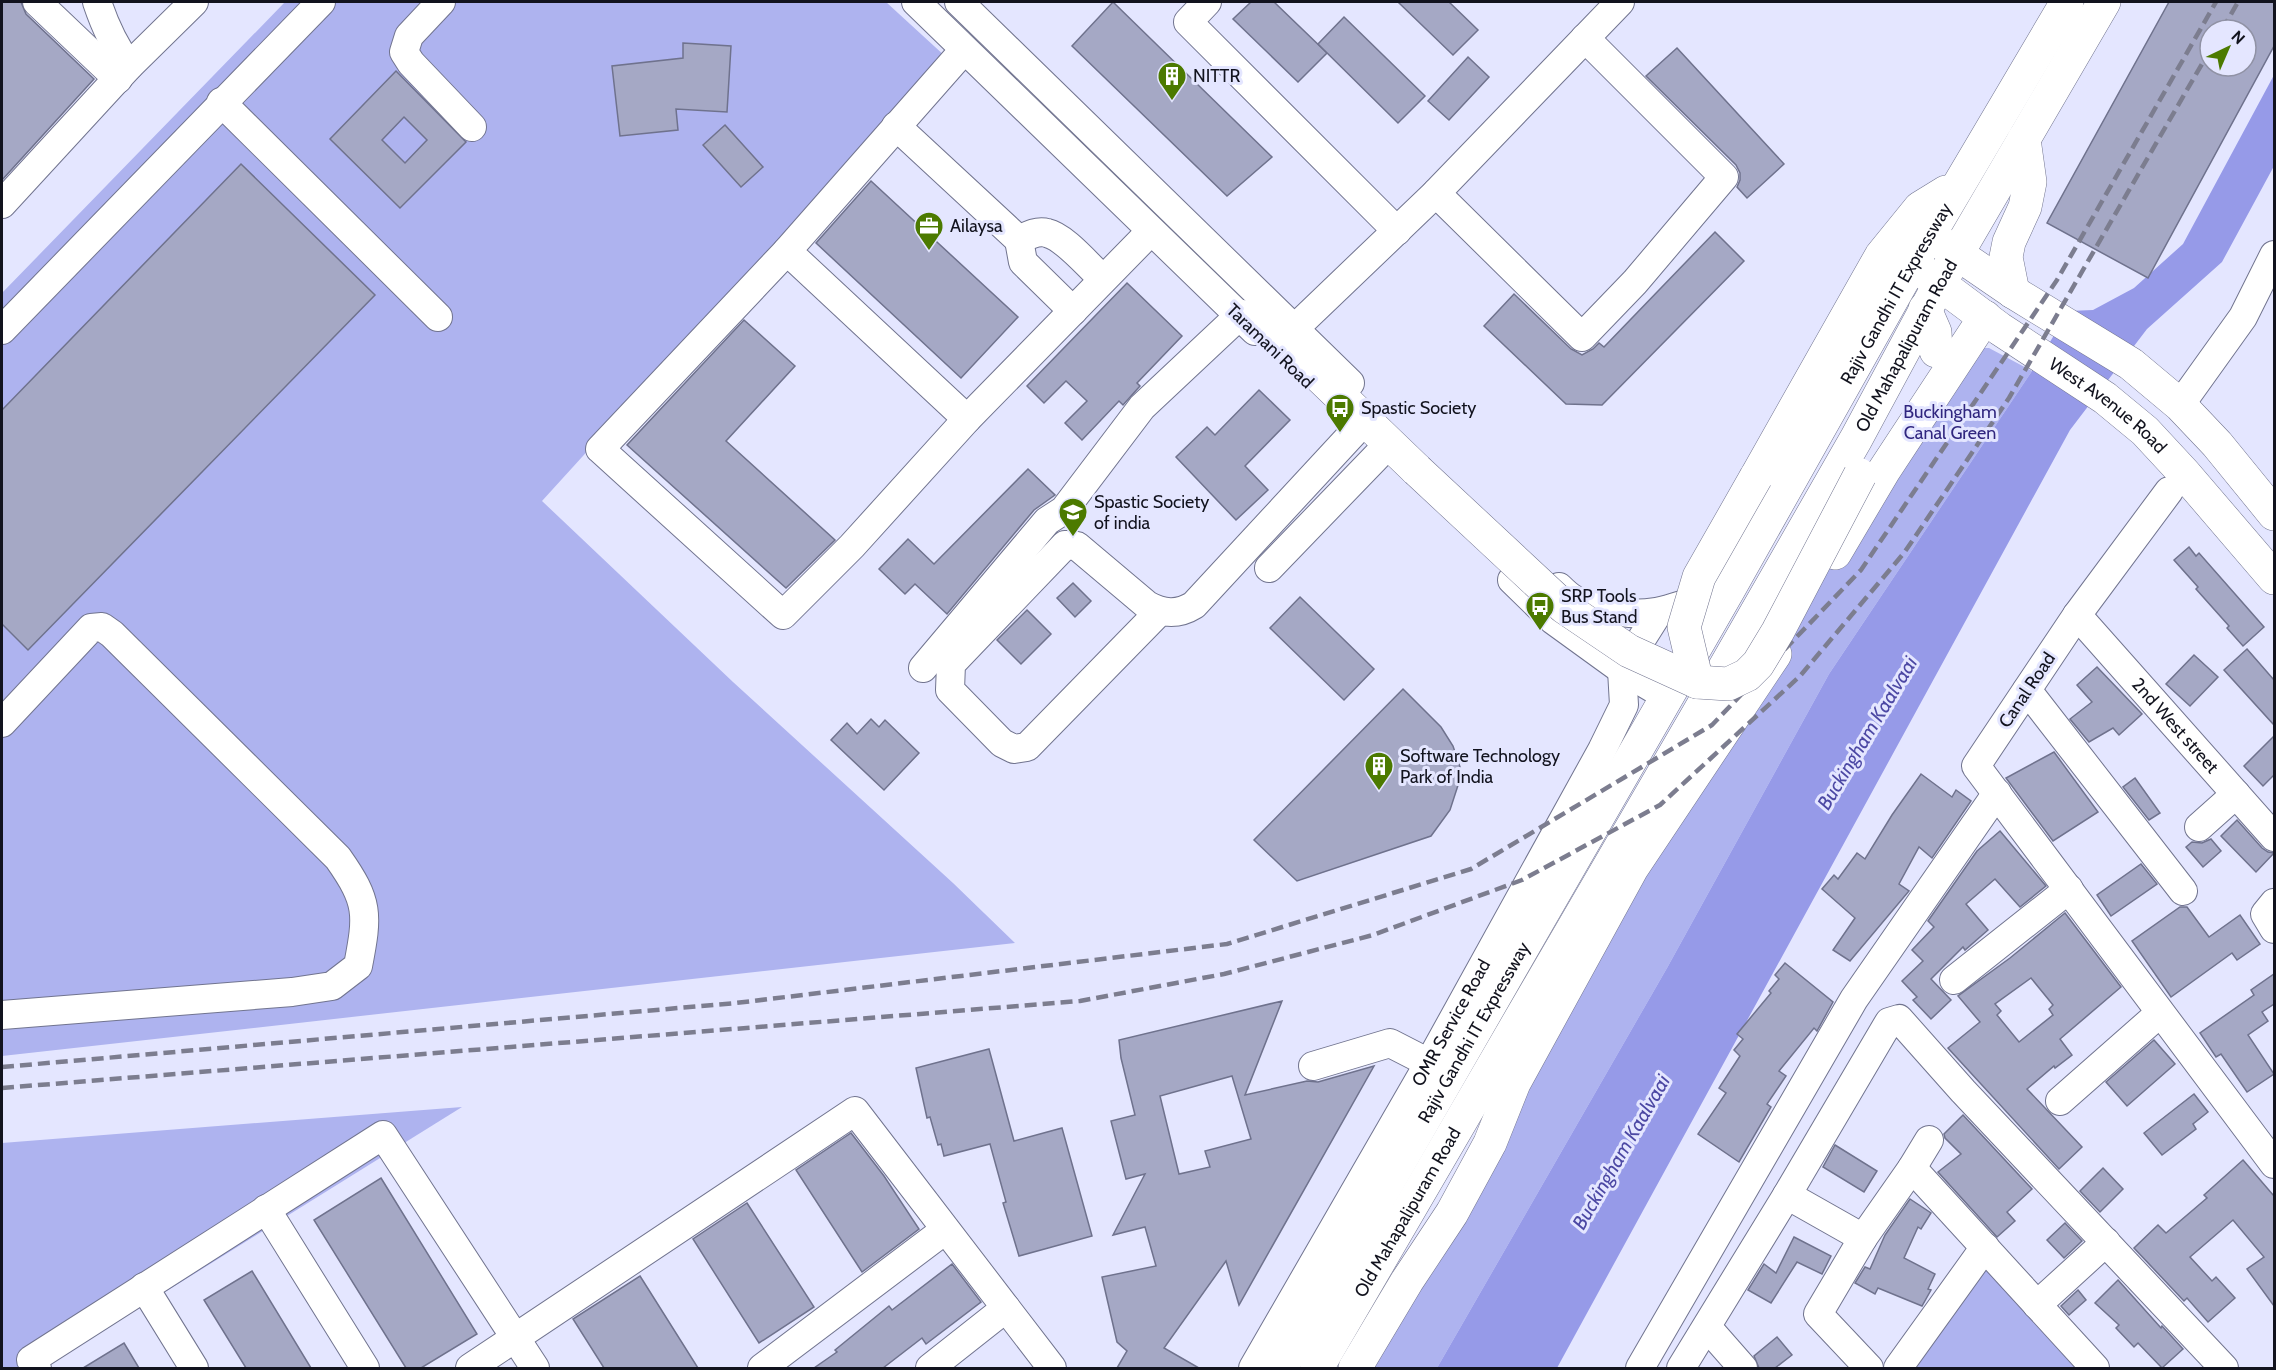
<svg xmlns="http://www.w3.org/2000/svg" width="2276" height="1370" font-family="Cabin,sans-serif">
	<style>
		.green { fill: #aeb3ef }
		.water { fill: #969ae8 }
		.building { fill: #a5a8c5; stroke: #6f728d; stroke-width: 1.5; fill-rule: evenodd }
		.lines { fill: none; stroke-linecap: round; stroke-linejoin: round }
		.minor-casing { stroke: #71748f; stroke-width: 30 }
		.major-casing { stroke: #71748f; stroke-width: 34 }
		.minor { stroke: #fff; stroke-width: 28 }
		.major { stroke: #fff; stroke-width: 33 }
		.rail { stroke: #7c7d8f; stroke-width: 4.5; stroke-dasharray: 12 6; stroke-linecap: butt }
		.major-bridge-casing { stroke: #71748f; stroke-width: 34; stroke-linecap: butt }
		.major-bridge { stroke: #fff; stroke-width: 33 }
		.labels { text-anchor: middle; stroke-width: 6; stroke-linejoin: round; paint-order: stroke }
		.poi-label { font-size: 18px; fill: #12131e; stroke: #e4e6ff; text-anchor: start }
		.street-label { font-size: 18px; fill: #12131e; stroke: #e4e6ff }
		.park-label { font-size: 18px; fill: #30267f; stroke: #e4e6ff }
		.water-label { font-size: 20px; font-style: italic; fill: #4c48a4; stroke: #e4e6ff }
	</style>
	<rect width="100%" height="100%" fill="#e4e6ff"/>
	<g class="green">
		<polygon points="285,2 886,2 946,57 542,501 733,682 953,883 1015,943 2,1056 2,293"/>
		<polygon points="1973,348 1989,348 2032,371 1829,674 1667,968 1437,1368 1368,1368 1542,1050 1840,539"/>
		<polygon points="462,1107 43,1368 2,1368 2,1143"/>
		<polygon points="1986,1257 2082,1362 2072,1368 1907,1368"/>
	</g>
	<polygon class="water" points="2274,75 2274,166 2222,262 2147,329 2070,430 1557,1368 1437,1368 1667,968 1829,674 2032,371 2069,311 2093,310 2134,288 2183,244"/>
	<g class="building">
		<polygon points="2,2 21,2 26,14 94,79 2,180"/>
		<polygon points="1113,2 1272,157 1227,196 1072,46"/>
		<polygon points="1251,2 1274,2 1327,53 1298,82 1233,19"/>
		<polygon points="1398,2 1449,2 1478,30 1453,55"/>
		<path d="M2169 2H2274V46L2148 278 2047 223ZM2210 30H2246V66H2210Z"/>
		<polygon points="1344,17 1425,96 1398,123 1318,44"/>
		<polygon points="683,43 731,46 727,112 676,109 678,130 620,136 612,66 683,58"/>
		<polygon points="1677,48 1784,164 1747,198 1737,187 1740,180 1740,173 1736,165 1646,76"/>
		<polygon points="1468,57 1489,77 1449,120 1428,101"/>
		<path d="M396 71 466 142 400 208 330 139ZM404 117 427 140 405 163 382 140Z"/>
		<polygon points="725,125 763,167 741,187 703,145"/>
		<polygon points="241,164 375,295 28,650 2,624 2,410"/>
		<polygon points="871,181 1018,317 961,378 816,243"/>
		<polygon points="1715,232 1744,261 1602,405 1566,404 1484,326 1514,294 1571,349 1582,355 1593,349 1599,343 1604,347"/>
		<polygon points="1127,283 1182,336 1137,383 1140,386 1123,405 1119,401 1082,440 1065,423 1087,401 1066,381 1044,403 1027,386"/>
		<polygon points="744,320 795,366 726,441 835,540 786,588 627,445"/>
		<polygon points="1259,390 1290,420 1245,466 1268,490 1236,520 1176,457 1207,427 1215,435"/>
		<polygon points="1028,469 1055,495 1034,510 947,614 915,584 905,594 879,569 908,539 934,564"/>
		<polygon points="2189,547 2196,556 2199,553 2264,627 2243,646 2227,628 2229,626 2196,589 2198,587 2174,560"/>
		<polygon points="1073,583 1091,601 1075,617 1057,598"/>
		<polygon points="1300,597 1374,669 1344,700 1270,628"/>
		<polygon points="1027,610 1051,634 1021,664 997,640"/>
		<polygon points="2247,649 2274,680 2274,725 2224,670"/>
		<polygon points="2194,655 2218,677 2190,706 2166,684"/>
		<polygon points="2097,667 2142,714 2119,735 2113,728 2089,742 2070,719 2092,702 2077,685"/>
		<polygon points="1403,689 1441,727 1453,746 1462,773 1450,810 1431,836 1297,881 1254,840"/>
		<polygon points="871,719 879,727 885,720 919,753 884,790 831,740 847,723 857,734"/>
		<polygon points="2274,736 2274,775 2263,786 2244,766"/>
		<polygon points="2054,752 2098,812 2053,841 2006,778"/>
		<polygon points="1921,774 1952,797 1956,790 1971,801 1932,858 1919,847 1899,884 1909,891 1850,961 1833,950 1855,918 1822,889 1834,875 1838,879 1857,853 1865,859 1892,815"/>
		<polygon points="2135,778 2160,813 2149,820 2123,787"/>
		<polygon points="2237,820 2262,848 2268,852 2274,853 2256,872 2221,836"/>
		<polygon points="2000,831 2046,886 2020,907 1995,879 1966,904 1988,930 1965,950 1963,947 1931,979 1951,1000 1931,1019 1913,1000 1917,997 1902,981 1923,961 1912,950 1934,927 1928,921 1977,851"/>
		<polygon points="2211,839 2221,851 2203,867 2186,847 2192,842 2202,843"/>
		<polygon points="2141,864 2157,884 2111,916 2097,895"/>
		<polygon points="2180,907 2187,907 2209,937 2240,915 2260,944 2237,960 2232,953 2171,997 2132,941"/>
		<path d="M2065 913 2121 987 2060 1039 2072 1055 2055 1068 2054 1066 2027 1089 2082 1147 2059 1169 1948 1048 1980 1022 1958 996 2010 958ZM2031 978 2053 1005 2049 1009 2053 1015 2019 1042 1997 1015 2001 1011 1995 1004Z"/>
		<polygon points="1785,963 1833,1002 1817,1031 1814,1028 1779,1071 1786,1076 1767,1104 1771,1107 1739,1162 1698,1134 1726,1093 1719,1088 1740,1056 1734,1050 1743,1039 1737,1034 1771,993 1769,991 1779,979 1775,975"/>
		<polygon points="2274,974 2274,1004 2262,1012 2268,1021 2248,1035 2274,1074 2247,1092 2221,1054 2216,1057 2200,1033 2254,995 2251,990"/>
		<path d="M1282 1001 1245 1095 1307 1081 1318 1082 1374 1066 1239 1305 1226 1261 1164 1348 1199 1368H1117L1127 1351 1117 1342 1102 1277 1156 1266 1145 1227 1113 1235 1145 1174 1126 1179 1111 1121 1135 1115 1121 1058 1119 1040ZM1232 1076 1251 1139 1205 1151 1210 1167 1179 1174 1160 1096Z"/>
		<polygon points="2154,1040 2175,1064 2127,1106 2106,1082"/>
		<polygon points="989,1049 1014,1141 1062,1128 1092,1236 1019,1256 1003,1203 1006,1202 990,1144 944,1156 941,1144 938,1145 930,1117 927,1118 916,1068"/>
		<polygon points="2194,1094 2208,1112 2193,1124 2196,1129 2162,1155 2144,1133"/>
		<polygon points="1963,1115 2032,1189 2007,1212 2015,1221 1997,1237 1938,1172 1961,1154 1945,1138 1944,1134"/>
		<polygon points="851,1133 884,1176 919,1229 862,1272 796,1170"/>
		<polygon points="1835,1145 1877,1171 1864,1192 1823,1167"/>
		<polygon points="2243,1160 2274,1196 2274,1306 2247,1269 2264,1257 2233,1220 2190,1257 2212,1281 2216,1277 2235,1298 2208,1322 2187,1298 2184,1301 2134,1248 2158,1225 2166,1233 2207,1198 2204,1195"/>
		<polygon points="2103,1168 2123,1189 2100,1212 2080,1191"/>
		<polygon points="381,1178 477,1334 421,1368 406,1368 314,1220"/>
		<polygon points="1910,1199 1931,1213 1921,1229 1918,1227 1904,1258 1935,1274 1928,1289 1931,1290 1922,1306 1878,1288 1875,1294 1855,1283 1865,1267 1870,1269 1885,1235"/>
		<polygon points="747,1203 814,1307 759,1343 693,1239"/>
		<polygon points="2065,1223 2082,1241 2064,1258 2047,1240"/>
		<polygon points="1794,1237 1831,1256 1822,1274 1797,1262 1771,1303 1748,1290 1764,1264 1776,1273"/>
		<polygon points="952,1264 981,1302 926,1344 922,1338 883,1368 814,1368 837,1352 835,1350 889,1306 892,1310"/>
		<polygon points="252,1271 311,1368 246,1368 204,1300"/>
		<polygon points="640,1276 698,1368 604,1368 573,1319"/>
		<polygon points="2118,1280 2161,1328 2162,1326 2183,1349 2162,1368 2138,1343 2134,1347 2116,1328 2119,1325 2095,1303"/>
		<polygon points="2078,1290 2086,1300 2069,1315 2061,1306"/>
		<polygon points="1777,1337 1792,1355 1775,1368 1759,1368 1754,1356"/>
		<polygon points="124,1343 139,1368 83,1368"/>
	</g>
	<g class="lines">
		<g class="minor-casing">
			<g id="minor">
				<polyline points="37,2 118,79"/>
				<path d="M97 2C105 26 114 46 129 66"/>
				<polyline points="441,2 409,36 404,52 411,63 472,127"/>
				<polyline points="916,2 1255,331"/>
				<polyline points="959,2 1350,383"/>
				<polyline points="1207,2 1188,22 1397,231"/>
				<polyline points="964,50 787,251 967,419 1151,231"/>
				<polyline points="221,102 438,317"/>
				<path d="M896 126 1019 240C1027 236 1037 230 1047 233 1065 237 1089 267 1103 279"/>
				<polyline points="1436,193 1582,337 1635,282 1724,177 1585,38"/>
				<polyline points="2,204 129,66 194,2"/>
				<polyline points="1019,240 1023,262 1073,311"/>
				<polyline points="787,251 600,449 783,615 852,546 967,419"/>
				<polyline points="1294,329 1436,193 1620,2"/>
				<polyline points="2,330 321,2"/>
				<polyline points="2180,405 2243,317 2274,255"/>
				<polyline points="2169,491 2077,615 1976,766 2274,1164"/>
				<polyline points="1269,568 1380,453"/>
				<polyline points="1512,580 1553,620 1622,670 1666,696"/>
				<path d="M1559 587C1575 603 1579 602 1600 608 1646 620 1666 611 1710 595"/>
				<path d="M1159 612 1027 747 1014 749 1002 743 950 690 951 664 1065 545 1077 546 1147 605C1163 614 1178 615 1194 605L1356 430"/>
				<path id="s1" d="M2077 615 2274 837"/>
				<polyline points="923,668 1047,521 1064,510 1142,407 1239,316"/>
				<polyline points="2027,690 2183,891"/>
				<path d="M2 723 91 628 102 627 112 634 338 858C369 902 368 914 358 966L332 986 292 992 2 1015"/>
				<polyline points="2199,827 2236,794"/>
				<polyline points="2274,903 2265,914 2274,929"/>
				<polyline points="1954,980 2069,889"/>
				<polyline points="1313,1066 1390,1043 1429,1063"/>
				<polyline points="2060,1101 2160,1013"/>
				<polyline points="1912,1168 2095,1368"/>
				<polyline points="1787,1195 1863,1238"/>
				<polyline points="266,1209 365,1368"/>
				<polyline points="144,1287 194,1368"/>
				<polyline points="2037,1305 2106,1242"/>
				<polyline points="1707,1327 1743,1368"/>
				<polyline points="37,1368 31,1360 383,1135 535,1368"/>
				<polyline points="470,1368 855,1111 1052,1368"/>
				<polyline points="762,1368 945,1230"/>
				<polyline points="930,1368 1006,1308"/>
				<path id="s2" d="M1253 1368 1429 1063 1602 750 1624 705 1622 670 1658 613"/>
				<polyline points="1640,1368 1854,999 1997,793"/>
				<polyline points="1681,1368 1787,1195 1889,1022 1899,1019 1963,1091 2224,1368"/>
				<polyline points="1869,1368 1818,1314 1863,1238 1912,1168 1929,1140"/>
				<polyline points="1898,1368 1985,1247"/>
			</g>
		</g>
		<g class="major-casing">
			<g id="major">
				<polyline points="1940,242 2013,292 2131,364 2180,405 2217,444 2274,514"/>
				<path id="s3" d="M1921 270 2000 329 2105 398 2145 431 2184 473 2274 578"/>
				<polyline points="2013,292 2006,257 2009,242 2025,207 2030,182 2024,139"/>
				<polyline points="1925,309 1935,332 1936,351"/>
				<polyline points="1239,316 1260,319 1417,470"/>
				<polyline points="1756,477 1881,256 1920,208 1946,192"/>
				<polyline points="1835,553 1883,472 1985,317"/>
				<path id="s4" d="M1281 1368 1729 589 1912 264 2067 2"/>
				<path id="s5" d="M1317 1368 1698 714 1856 439 1940 283 2104 2"/>
				<polyline points="1355,1368 1407,1281 1452,1213 1490,1143 1514,1083 1632,868 1775,654"/>
			</g>
		</g>
		<use href="#minor" class="minor"/>
		<use href="#major" class="major"/>
		<g class="rail">
			<polyline points="2222,30 2238,2"/>
			<polyline points="2,1067 736,1003 1227,944 1471,869 1712,725 1861,570 2057,280 2216,2"/>
			<polyline points="2,1088 1080,1001 1224,974 1373,935 1522,880 1660,805 1800,676 1904,553 2009,398 2210,50"/>
		</g>
		<g class="major-bridge-casing">
			<g id="major-bridge">
				<polyline points="1417,470 1564,607 1629,651 1697,682 1728,684 1747,675 1758,664 1778,631 1860,475"/>
				<polyline points="1697,682 1684,627 1699,577 1756,477"/>
			</g>
		</g>
		<use href="#major-bridge" class="major-bridge"/>
	</g>
	<defs>
		<g id="building-pin" transform="scale(1.5)"><path d="M0 17L-7.5 6A9.5 9.5 0 1 1 7.5 6Z" fill="#4c7a00" stroke="#e4e6ff"/><path d="M-4-6H4V6H1V3H-1V6H-4ZM-2.5-4.3h1.7v1.8h-1.7ZM.8-4.3h1.7v1.8H.8ZM-2.5-1h1.7V.8h-1.7ZM.8-1h1.7V.8H.8Z" fill="#fff"/></g>
		<g id="office-pin" transform="scale(1.5)"><path d="M0 17L-7.5 6A9.5 9.5 0 1 1 7.5 6Z" fill="#4c7a00" stroke="#e4e6ff"/><path d="M-6-3h4V-5.5h4V-3h4V5H-6ZM-1-4.5V-3h2v-1.5ZM-6 0V1H6V0Z" fill="#fff"/></g>
		<g id="bus-pin" transform="scale(1.5)"><path d="M0 17L-7.5 6A9.5 9.5 0 1 1 7.5 6Z" fill="#4c7a00" stroke="#e4e6ff"/><path d="M-5-6H5V4H4V6H2V4H-2V6H-4V4H-5ZM-3.5-4V0h7V-4ZM-3.5 1.2v1.5H-2V1.2ZM2 1.2v1.5H3.5V1.2Z" fill="#fff"/></g>
		<g id="school-pin" transform="scale(1.5)"><path d="M0 17L-7.5 6A9.5 9.5 0 1 1 7.5 6Z" fill="#4c7a00" stroke="#e4e6ff"/><path d="M0-5L7-2L0 1L-7-2ZM-4 1L0 2.5L4 1V4Q0 6-4 4Z" fill="#fff"/></g>
	</defs>
	<g fill-rule="evenodd">
		<use href="#building-pin" x="1172" y="76"/>
		<use href="#office-pin" x="929" y="226"/>
		<use href="#bus-pin" x="1340" y="408"/>
		<use href="#school-pin" x="1073" y="512"/>
		<use href="#bus-pin" x="1540" y="606"/>
		<use href="#building-pin" x="1379" y="766"/>
	</g>
	<g class="labels">
		<g class="poi-label">
			<text x="1193" y="82">NITTR</text>
			<text x="950" y="232">Ailaysa</text>
			<text x="1361" y="414">Spastic Society</text>
			<text x="1094" y="508">Spastic Society<tspan x="1094" dy="21">of india</tspan></text>
			<text x="1561" y="602">SRP Tools<tspan x="1561" dy="21">Bus Stand</tspan></text>
			<text x="1400" y="762">Software Technology<tspan x="1400" dy="21">Park of India</tspan></text>
		</g>
		<g class="street-label">
			<text dy="6" stroke="none"><textPath href="#s4" startOffset="1238">Rajiv Gandhi IT Expressway</textPath></text>
			<text transform="translate(1270 346) rotate(44)" y="6">Taramani Road</text>
			<text dy="6" stroke="none"><textPath href="#s5" startOffset="1180">Old Mahapalipuram Road</textPath></text>
			<text dy="6" stroke="none"><textPath href="#s3" startOffset="231">West Avenue Road</textPath></text>
			<text transform="translate(2027 690) rotate(-56)" y="6">Canal Road</text>
			<text dy="6" stroke="none"><textPath href="#s1" startOffset="148">2nd West street</textPath></text>
			<text dy="6" stroke="none"><textPath href="#s2" startOffset="398">OMR Service Road</textPath></text>
			<text dy="6" stroke="none"><textPath href="#s4" startOffset="387">Rajiv Gandhi IT Expressway</textPath></text>
			<text dy="6" stroke="none"><textPath href="#s5" startOffset="180">Old Mahapalipuram Road</textPath></text>
		</g>
		<g class="park-label">
			<text x="1950" y="418">Buckingham<tspan x="1950" dy="21">Canal Green</tspan></text>
		</g>
		<g class="water-label">
			<text transform="translate(1867 733) rotate(-59)" y="7">Buckingham Kaalvaai</text>
			<text transform="translate(1621 1152) rotate(-60)" y="7">Buckingham Kaalvaai</text>
		</g>
	</g>
	<rect width="2276" height="1370" fill="none" stroke="#12131e" stroke-width="6"/>
	<g transform="translate(2228 48) rotate(44)"><circle r="28" fill="#e4e6ff" stroke="#9092a5" stroke-width="1.5"/>
	<path d="M0-4.5L10 22L0 15L-10 22Z" fill="#4c7a00"/>
	<text y="-9" font-size="16" font-weight="bold" text-anchor="middle" fill="#12131e">N</text>
	</g>
</svg>
